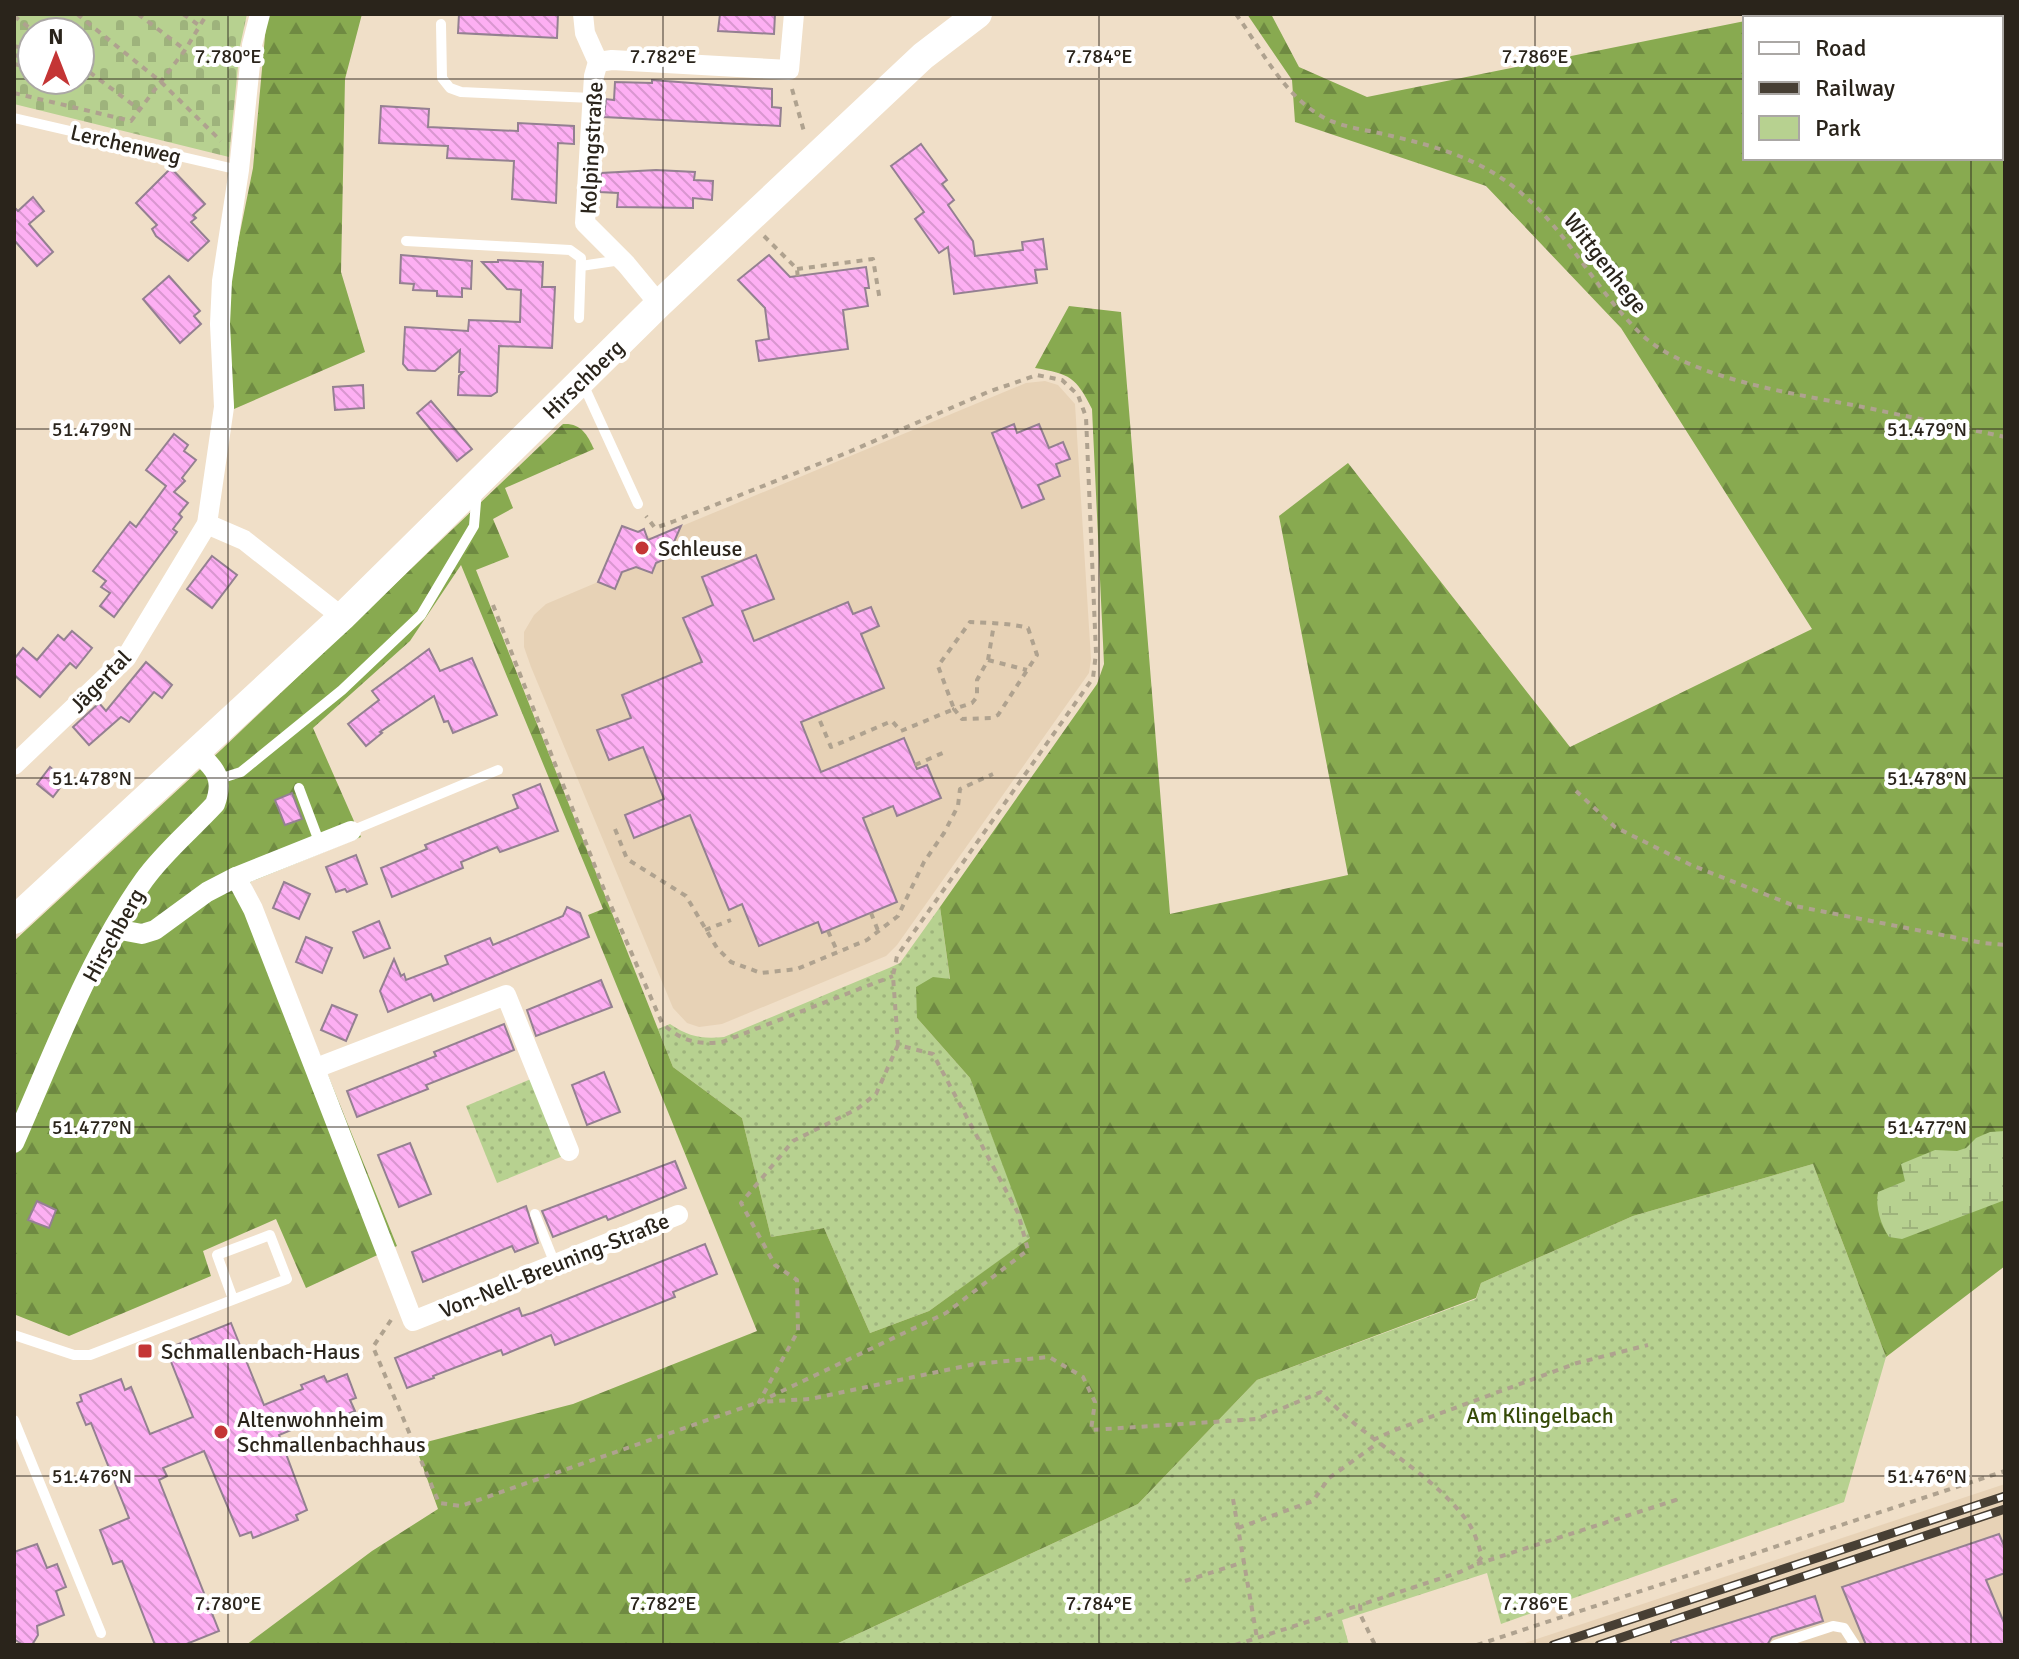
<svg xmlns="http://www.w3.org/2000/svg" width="2019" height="1659" font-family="Signika,sans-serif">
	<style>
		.built { fill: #e7d2b6 }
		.green { fill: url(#green-dots) }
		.forest { fill: url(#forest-firs) }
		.wetland { fill: url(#wetland-marsh) }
		.cemetery { fill: url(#cemetery-stones); fill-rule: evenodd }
		.building { fill: url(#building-back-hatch); stroke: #948091; stroke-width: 2 }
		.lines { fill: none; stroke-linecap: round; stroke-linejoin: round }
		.path { stroke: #afa28f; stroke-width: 4; stroke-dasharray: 6 6; stroke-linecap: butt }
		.lane { stroke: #fff; stroke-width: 10 }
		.street { stroke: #fff; stroke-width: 20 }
		.secondary { stroke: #fff; stroke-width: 28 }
		.rail-casing { stroke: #473f34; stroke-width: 9 }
		.rail { stroke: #fff; stroke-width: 6; stroke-dasharray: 18; stroke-linecap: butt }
		.ticks { fill: none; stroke: #2a241b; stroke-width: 2; stroke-opacity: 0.45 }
		.poi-dot { fill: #c43535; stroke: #fff; stroke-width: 3 }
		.labels { text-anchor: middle; stroke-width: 8; stroke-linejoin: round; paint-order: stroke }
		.street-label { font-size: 22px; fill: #2a241b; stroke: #fff }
		.poi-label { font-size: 22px; fill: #2a241b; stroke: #fff; text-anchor: start }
		.park-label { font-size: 22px; fill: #364b08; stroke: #fff }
		.ticks-label { font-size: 20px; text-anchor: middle; fill: #2a241b; stroke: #fff; stroke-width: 8; stroke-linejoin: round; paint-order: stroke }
	</style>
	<defs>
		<pattern id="green-dots" width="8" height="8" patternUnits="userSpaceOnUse" patternTransform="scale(2)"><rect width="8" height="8" fill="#b7d190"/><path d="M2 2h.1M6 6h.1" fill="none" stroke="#9eb37c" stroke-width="1.8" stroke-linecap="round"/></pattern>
		<pattern id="forest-firs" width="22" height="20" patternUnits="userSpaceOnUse" patternTransform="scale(2)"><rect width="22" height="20" fill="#88aa50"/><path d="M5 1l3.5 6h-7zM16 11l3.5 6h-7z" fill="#6f8a42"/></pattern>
		<pattern id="wetland-marsh" width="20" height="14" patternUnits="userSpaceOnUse" patternTransform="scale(2)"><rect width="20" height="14" fill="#b7d190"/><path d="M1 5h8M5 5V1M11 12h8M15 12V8" fill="none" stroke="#9eb37c"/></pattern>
		<pattern id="cemetery-stones" width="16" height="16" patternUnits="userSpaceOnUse" patternTransform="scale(2)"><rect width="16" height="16" fill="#b7d190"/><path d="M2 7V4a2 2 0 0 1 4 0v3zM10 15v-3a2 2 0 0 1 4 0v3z" fill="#9eb37c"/></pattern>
		<pattern id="building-back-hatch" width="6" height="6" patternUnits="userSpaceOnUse" patternTransform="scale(2)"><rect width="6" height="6" fill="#fdaff3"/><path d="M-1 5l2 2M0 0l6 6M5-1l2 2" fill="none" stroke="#d996d0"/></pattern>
	</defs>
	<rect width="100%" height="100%" fill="#f0dfc8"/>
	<g class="built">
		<polygon points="1045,381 1058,385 1075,404 1091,659 1089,673 897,945 886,956 722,1024 699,1027 687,1023 673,1008 531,667 524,647 524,632 534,615 546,604 598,582 622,526 638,532 644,529 646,535 653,538 1026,383"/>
		<polygon points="2005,1484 2005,1645 1519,1645"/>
	</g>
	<g class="green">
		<path d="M940 907 950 980 917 1018 970 1078 1031 1238 929 1311 870 1333 824 1228 771 1237 742 1118 673 1067 658 1029 670 1024C689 1037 702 1039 724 1037L889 968 900 963Z"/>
		<polygon points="531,1079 563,1156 497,1183 466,1106"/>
		<polygon points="1813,1164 1886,1357 1844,1502 1501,1624 1487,1573 1342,1620 1349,1645 834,1645 1138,1504 1257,1380 1476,1299 1481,1283 1633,1216"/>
	</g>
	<g class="forest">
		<polygon points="267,14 362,14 345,79 341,272 365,352 234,409 228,344 228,292 253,168"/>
		<path d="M1247 14H1271L1299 67 1367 97 1745 21V158H2001V18H1762L1781 14H2005V1266L1886 1357 1813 1164 1633 1216 1481 1283 1476 1298 1257 1380 1138 1504 834 1645H246L372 1551 438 1509 415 1445 573 1404 757 1331 588 915 603 909 461 565 410 641 313 728 361 837 250 882 397 1246 306 1288 276 1219 203 1251 211 1276 69 1336 16 1315 14 1317V941L222 749 563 424C581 423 587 434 594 449L505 488 513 508 493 519 509 557 476 570 673 1067 742 1118 771 1237 824 1228 870 1333 929 1311 1030 1238 970 1078 917 1018 916 987 933 977 950 979 940 907 1097 684 1104 664 1092 409C1076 377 1070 374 1035 368L1069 306 1121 312 1170 914 1348 875 1279 516 1348 463 1570 747 1812 629 1621 328 1486 186 1295 122 1292 80Z"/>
	</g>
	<path class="wetland" d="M2005 1131V1200L1902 1239 1889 1237C1881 1225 1875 1207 1878 1192L1905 1181 1901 1164 1935 1150 1957 1151 1966 1148 1976 1138 1990 1132Z"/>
	<path class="cemetery" d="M14 14H247L240 46 229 157 14 104ZM32 32H80V80H32Z"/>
	<g class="building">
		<polygon points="459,14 558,14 557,38 458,33"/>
		<polygon points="720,14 775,14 774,34 718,31"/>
		<polygon points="652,80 772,89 772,107 781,108 780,126 604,117 606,99 614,100 615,82 652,83"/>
		<polygon points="381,106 429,109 428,127 518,131 518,123 574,126 574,144 558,143 556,203 512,199 514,161 447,158 448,146 379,143"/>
		<polygon points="921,144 947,180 942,184 954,200 948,205 973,241 975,256 1023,250 1022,242 1043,239 1047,269 1035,270 1037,283 954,294 948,247 939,253 915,219 924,212 891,166"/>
		<polygon points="171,168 205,204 193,215 196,218 191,222 209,241 188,261 156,236 152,229 157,225 136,203"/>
		<polygon points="656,170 695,172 694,180 713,181 712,200 693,198 693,208 617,207 618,193 600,192 601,173"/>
		<polygon points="33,197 44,211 29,224 53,252 37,266 14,240 14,207 18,211"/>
		<polygon points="401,255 472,261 471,289 462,288 462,297 437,296 437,291 413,290 414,284 400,283"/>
		<polygon points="769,255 790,277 866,267 869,288 865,288 868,306 843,310 848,349 759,361 756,341 769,339 765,308 738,280"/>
		<polygon points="498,260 543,262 542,287 555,287 552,348 499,346 497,392 491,396 458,395 459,376 463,372 459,372 460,350 435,371 408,370 403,364 405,327 468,331 469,320 520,322 521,290 507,289 482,262 498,262"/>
		<polygon points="169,276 200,311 194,316 201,324 180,343 143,299"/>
		<polygon points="363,385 364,408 335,410 333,387"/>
		<polygon points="431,401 472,449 457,461 417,413"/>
		<polygon points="1014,424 1017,433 1039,424 1049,448 1063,442 1070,459 1056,464 1060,476 1038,485 1044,499 1022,508 992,433"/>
		<polygon points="174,434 188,445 184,451 196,460 182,478 185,481 174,492 188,503 179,514 182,517 173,529 177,532 114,617 100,606 110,593 101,587 106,581 93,571 130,522 136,527 166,486 146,470"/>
		<polygon points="622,526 638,532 644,529 648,540 681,526 667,558 656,563 652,573 636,567 622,572 615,589 598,582"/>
		<polygon points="756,555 774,599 742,611 754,641 848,602 853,614 871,607 879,626 861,634 884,688 801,722 821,772 904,738 917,769 927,765 941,798 897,816 893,806 863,818 897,902 822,933 818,922 759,946 742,904 729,910 690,815 634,838 625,815 664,799 643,747 609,760 597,730 631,718 622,695 702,662 683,618 713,605 702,577"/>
		<polygon points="212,556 237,575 212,608 187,589"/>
		<polygon points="72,631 92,648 76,668 70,663 40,697 14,675 14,659 23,648 37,660 58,635 64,640"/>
		<polygon points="429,649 440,671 472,658 497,715 453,733 448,721 444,722 434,696 380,732 382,733 366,746 348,724 379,700 372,691"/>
		<polygon points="146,662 172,685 162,698 154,692 129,722 121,717 89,745 73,727 99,703 106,711"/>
		<polygon points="50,767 66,780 53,797 37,784"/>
		<polygon points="540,784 558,831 500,852 497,847 461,862 463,868 392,897 381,868 427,849 425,845 518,808 513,795"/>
		<polygon points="292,793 302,819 285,825 275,800"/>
		<polygon points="356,855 367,884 347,892 345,889 336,892 326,867"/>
		<polygon points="284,882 310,894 299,919 273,908"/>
		<polygon points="567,907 580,913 589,937 434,1001 431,994 388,1012 380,991 394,959 401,976 404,974 406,980 448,964 445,956 490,938 493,945 563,916"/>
		<polygon points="379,921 390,948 364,958 353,932"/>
		<polygon points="306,937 332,948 322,973 296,962"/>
		<polygon points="601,980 612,1007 536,1036 527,1010"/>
		<polygon points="332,1005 357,1015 346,1041 321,1030"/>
		<polygon points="504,1024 514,1050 426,1085 428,1089 357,1117 347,1091 436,1056 434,1052"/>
		<polygon points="604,1072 620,1112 587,1125 572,1085"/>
		<polygon points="410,1143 431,1194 399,1207 378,1155"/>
		<polygon points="675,1161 686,1188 608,1220 606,1216 553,1237 542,1211"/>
		<polygon points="37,1201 56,1210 49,1228 28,1220"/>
		<polygon points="526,1206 538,1243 515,1252 512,1246 423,1282 412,1252"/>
		<polygon points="705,1244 717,1274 673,1292 675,1297 555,1345 551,1335 503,1355 501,1350 433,1376 434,1378 407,1388 395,1358 519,1308 522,1316 532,1313"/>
		<polygon points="231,1323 264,1405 303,1389 301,1385 324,1376 327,1382 347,1374 356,1398 350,1400 355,1411 318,1426 315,1420 279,1435 307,1510 296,1515 298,1520 253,1538 251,1532 240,1536 204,1451 163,1468 167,1476 159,1480 219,1631 184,1645 155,1645 122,1561 113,1564 100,1530 129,1518 91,1423 86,1425 77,1403 82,1401 80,1395 121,1379 125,1390 131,1387 150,1434 193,1417 166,1349"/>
		<polygon points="1999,1534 2005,1548 2005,1573 1986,1580 2005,1625 2005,1645 1866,1645 1842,1587"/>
		<polygon points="37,1544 47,1568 57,1564 66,1587 56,1591 64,1615 37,1626 38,1635 32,1645 23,1645 14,1639 14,1552"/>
		<polygon points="1815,1596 1823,1621 1772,1637 1767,1645 1671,1645 1671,1641"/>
	</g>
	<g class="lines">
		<g class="path">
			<polyline points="77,14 161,82 221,141"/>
			<polyline points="138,14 184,49"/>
			<polyline points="183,14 200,26"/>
			<path d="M1236 14C1261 49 1283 94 1321 116 1338 126 1360 129 1379 133 1414 141 1451 150 1483 167 1558 207 1583 277 1640 333 1688 380 1803 395 1868 408 1914 418 1959 427 2005 437"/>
			<polyline points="14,16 35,32"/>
			<polyline points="14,46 27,49"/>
			<polyline points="14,55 32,59"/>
			<polyline points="14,64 32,68"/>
			<polyline points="80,65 140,110"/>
			<polyline points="792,89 805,135"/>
			<polyline points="14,93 131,121 185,50 207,14"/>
			<polyline points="764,236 797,269 798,280"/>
			<polyline points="797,269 873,259 880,301"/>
			<path d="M493 605 605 892 662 1023C681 1041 697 1045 722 1042L893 976"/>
			<polyline points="988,660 1027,670"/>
			<path d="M820 721 831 747 892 721 901 731 954 709 938 666 970 622C989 623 1010 623 1028 628L1037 655 998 715 991 718 962 719 954 709 972 703 977 697V680L988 660 994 624"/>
			<polyline points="915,765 945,752"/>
			<polyline points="1576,791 1615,827 1691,865 1795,906 1983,943 2005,945"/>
			<polyline points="615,829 627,859 686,896 717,948 731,962 761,973 797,969 867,940 898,916 924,862 944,833 958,806 960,789 993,774"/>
			<polyline points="871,913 879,933"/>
			<polyline points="705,930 731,920"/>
			<polyline points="828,931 838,953"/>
			<path d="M898 1045 876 1094 857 1109 793 1141 741 1203 775 1265 797 1280 798 1331 759 1402 810 1399 975 1364 1049 1357 1083 1377 1095 1402 1091 1430 1257 1419 1321 1392C1364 1440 1426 1468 1465 1518 1474 1529 1478 1543 1482 1557L1475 1565 1460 1572 1360 1605 1361 1616 1375 1645"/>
			<polyline points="391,1320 373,1347 439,1503 461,1506 759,1402 946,1313 1028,1250 1018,1213 933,1054 898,1045 893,976 897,956 1093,678 1096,653 1086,417 1078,395 1062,380 1037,375 988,392 844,454 672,522 655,528 646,516"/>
			<polyline points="1373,1440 1395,1430 1577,1363 1648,1345"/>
			<polyline points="1233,1499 1257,1638"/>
			<polyline points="1238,1528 1313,1501 1329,1478 1378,1443"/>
			<polyline points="1477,1564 1682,1498"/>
			<polyline points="1185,1581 1244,1562"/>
			<polyline points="1235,1645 1360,1605"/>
			<polyline points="1477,1645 2005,1471"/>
		</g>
		<g class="lane">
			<polyline points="441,24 442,78 450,88 461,92 592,98"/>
			<polyline points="14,118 239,170"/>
			<polyline points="406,241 570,250 581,258 579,318"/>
			<polyline points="581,266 621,260"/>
			<polyline points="583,384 638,504"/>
			<polyline points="219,779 241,772 342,690 421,615 474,526 477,490"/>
			<polyline points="299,788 320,844"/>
			<polyline points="351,831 498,770"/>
			<polyline points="535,1214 555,1264"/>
			<polyline points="14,1335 74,1355 90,1355 287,1279 270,1235 217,1255 233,1299"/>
			<polyline points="14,1420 101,1633"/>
			<polyline points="1775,1645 1833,1626 1844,1628 1855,1645"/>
		</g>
		<g class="street">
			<polyline points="583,14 585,33 598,62 594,76 585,223 626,264 659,304"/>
			<polyline points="598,62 612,60 789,70 794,14"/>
			<polyline points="207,524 244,540 342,617"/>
			<polyline points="14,765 126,658 207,524 224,407 220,324 222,281 239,170 252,45 260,14"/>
			<polyline points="351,831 236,877 253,909 413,1321 678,1215"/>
			<polyline points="115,929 142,934 155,930 207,892 236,877"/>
			<polyline points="316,1068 506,995 569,1151"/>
			<path d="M14 1143C53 1055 88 959 144 880 163 853 192 829 215 804 225 777 214 768 196 751"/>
		</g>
		<polyline class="secondary" points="14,920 342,617 659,304 923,56 978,14"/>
		<g class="rail-casing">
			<g id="rail">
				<polyline points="1553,1645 2005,1496"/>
				<polyline points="1599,1645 2005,1509"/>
			</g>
		</g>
		<use href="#rail" class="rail"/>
	</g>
	<path class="ticks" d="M228 14V1645M663 14V1645M1099 14V1645M1535 14V1645M1971 14V18M14 79H32M80 79H1745M2001 79H2005M1971 158V1645M14 429H2005M14 778H2005M14 1127H2005M14 1476H2005"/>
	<g class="poi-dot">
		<circle cx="642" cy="548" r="8"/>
		<rect x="137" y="1343" width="16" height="16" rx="4"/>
		<circle cx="221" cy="1432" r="8"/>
	</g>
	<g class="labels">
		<g class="street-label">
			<text transform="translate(126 144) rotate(13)" y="8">Lerchenweg</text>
			<text transform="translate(591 148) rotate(-87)" y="8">Kolpingstraße</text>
			<text transform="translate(1606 263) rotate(52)" y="8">Wittgenhege</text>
			<text transform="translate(583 379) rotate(-44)" y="8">Hirschberg</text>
			<text transform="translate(100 681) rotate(-46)" y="8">Jägertal</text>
			<text transform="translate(113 935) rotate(-61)" y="8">Hirschberg</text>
			<text transform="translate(554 1265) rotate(-22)" y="8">Von-Nell-Breuning-Straße</text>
		</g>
		<g class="poi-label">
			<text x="658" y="556">Schleuse</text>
			<text x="161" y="1359">Schmallenbach-Haus</text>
			<text x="237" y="1427">Altenwohnheim<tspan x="237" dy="25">Schmallenbachhaus</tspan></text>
		</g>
		<g class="park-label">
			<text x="1540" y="1423">Am Klingelbach</text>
		</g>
	</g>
	<g class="ticks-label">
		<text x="228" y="63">7.780°E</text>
		<text x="663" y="63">7.782°E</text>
		<text x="1099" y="63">7.784°E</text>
		<text x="1535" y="63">7.786°E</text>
		<text x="92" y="436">51.479°N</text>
		<text x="1927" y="436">51.479°N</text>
		<text x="92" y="785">51.478°N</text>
		<text x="1927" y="785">51.478°N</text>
		<text x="92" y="1134">51.477°N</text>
		<text x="1927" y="1134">51.477°N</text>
		<text x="92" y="1483">51.476°N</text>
		<text x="1927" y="1483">51.476°N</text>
		<text x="228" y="1610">7.780°E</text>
		<text x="663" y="1610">7.782°E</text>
		<text x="1099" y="1610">7.784°E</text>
		<text x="1535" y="1610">7.786°E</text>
	</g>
	<rect width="2019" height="1659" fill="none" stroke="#2a241b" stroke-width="32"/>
	<rect x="1743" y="16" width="260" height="144" fill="#ffffff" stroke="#aaa7a4" stroke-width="2"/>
	<rect x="1759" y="42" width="40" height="12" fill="#ffffff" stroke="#aaa7a4" stroke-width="2"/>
	<text x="1815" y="56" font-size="24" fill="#2a241b">Road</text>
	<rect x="1759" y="82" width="40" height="12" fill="#473f34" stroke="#aaa7a4" stroke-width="2"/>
	<text x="1815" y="96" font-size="24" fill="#2a241b">Railway</text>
	<rect x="1759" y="116" width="40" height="24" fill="#b7d190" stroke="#aaa7a4" stroke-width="2"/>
	<text x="1815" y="136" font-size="24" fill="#2a241b">Park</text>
	<g transform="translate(56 56)"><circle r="38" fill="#ffffff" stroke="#aaa7a4" stroke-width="2"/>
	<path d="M0-6L14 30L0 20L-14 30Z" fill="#c43535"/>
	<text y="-12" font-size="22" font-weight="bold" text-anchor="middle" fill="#2a241b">N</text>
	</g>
</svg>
